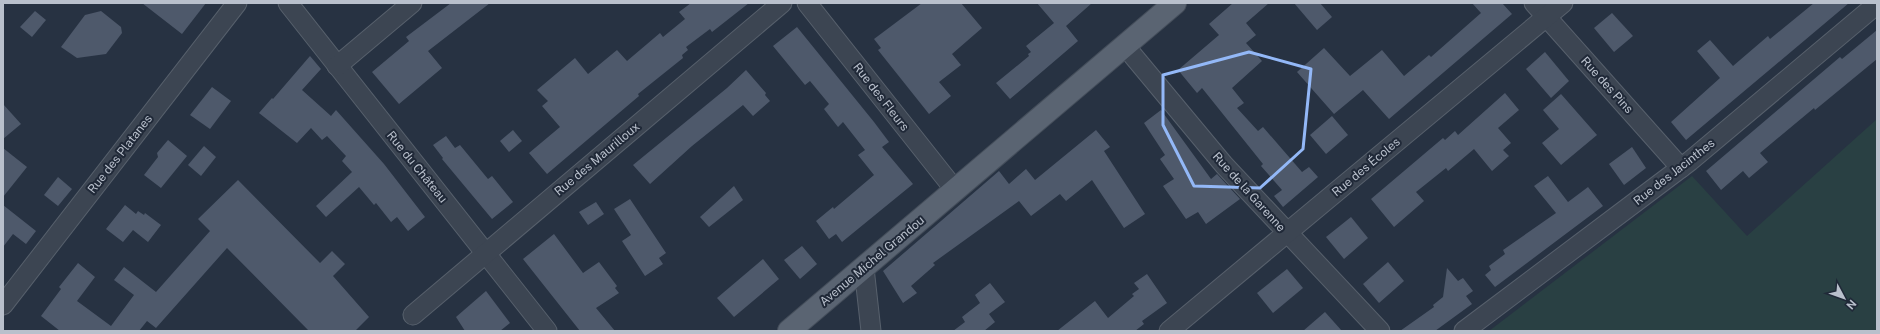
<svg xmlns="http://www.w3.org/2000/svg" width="1880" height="334" font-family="'Public Sans',sans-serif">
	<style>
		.green { fill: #294043 }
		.building { fill: #4e596b }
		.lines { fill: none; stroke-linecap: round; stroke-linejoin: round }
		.minor-casing { stroke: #57606c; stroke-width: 21 }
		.major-casing { stroke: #454e5b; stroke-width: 24 }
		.minor { stroke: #3c4552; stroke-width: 19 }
		.major { stroke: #5a6472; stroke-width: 22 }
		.marked { fill: none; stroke: #93b8f7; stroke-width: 3; stroke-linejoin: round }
		.labels { text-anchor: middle; stroke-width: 4; stroke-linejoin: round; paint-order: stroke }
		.street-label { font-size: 12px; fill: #b9c0cc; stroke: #202938 }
	</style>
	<rect width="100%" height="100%" fill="#273242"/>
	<polygon class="green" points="1877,119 1877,331 1489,331 1692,176 1747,236"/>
	<g class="building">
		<polygon points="142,3 206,3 182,34"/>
		<polygon points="451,3 490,3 428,51 442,68 399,104 372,72 409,41 406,37"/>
		<polygon points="691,3 749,3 712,32 710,29 686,47 688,50 682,55 683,58 638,94 639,96 547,174 529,153 560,127 542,106 548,101 537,90 575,58 588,74 617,50 627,61 660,33 663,37 685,19 679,12"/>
		<polygon points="922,3 961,3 982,28 952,54 961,65 939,82 951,96 929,114 878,50 881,48 874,39"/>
		<polygon points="1037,3 1092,3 1066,26 1078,41 1010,99 996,83 1029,56 1028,54 1031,52 1026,46 1054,23"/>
		<polygon points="1233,3 1269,3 1246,23 1256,35 1246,43 1262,61 1232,88 1244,103 1237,108 1258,131 1263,127 1302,172 1309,167 1318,177 1283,207 1274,196 1282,190 1261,166 1263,164 1202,88 1197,93 1178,70 1219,35 1209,24"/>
		<polygon points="1294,3 1320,3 1332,17 1317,30"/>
		<polygon points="1472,3 1502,3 1512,14 1389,119 1363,90 1334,114 1297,72 1324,48 1350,76 1382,50 1404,76 1429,55 1431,57 1481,13"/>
		<polygon points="1814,3 1849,3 1686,140 1671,122 1720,78 1697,51 1710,40 1733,66 1768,36 1770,39"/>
		<polygon points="35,11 46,20 32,37 20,27"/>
		<polygon points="101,11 121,27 122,33 106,54 77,58 61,47 85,15"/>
		<polygon points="1612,13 1633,36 1614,52 1594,28"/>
		<polygon points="797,27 874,122 889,142 882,147 913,184 842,242 836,234 829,239 816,221 833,207 834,209 874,175 858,155 865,150 843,122 838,127 824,109 829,104 810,81 805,85 773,46"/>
		<polygon points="1877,30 1877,59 1815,110 1814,108 1760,153 1768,162 1749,178 1743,171 1721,190 1706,171 1840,57 1842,59"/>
		<polygon points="1545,52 1569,81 1551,98 1526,69"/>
		<polygon points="310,56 321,69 302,90 331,116 336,110 384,164 425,217 408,231 397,217 391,222 376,203 374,205 359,187 326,217 316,206 352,172 342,161 346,156 327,136 322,140 311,128 297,143 259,113 272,98 273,99"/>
		<polygon points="746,70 766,93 765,95 770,101 753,116 743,105 692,146 650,184 633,165 727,88"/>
		<polygon points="212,87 231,101 210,129 190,115"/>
		<polygon points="1505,93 1519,110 1498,128 1511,143 1503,150 1509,156 1492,171 1474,149 1448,171 1446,168 1416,192 1424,201 1394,227 1371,199 1443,138 1445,140 1455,131 1458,135"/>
		<polygon points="1561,94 1597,135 1561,165 1542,143 1559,129 1543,110"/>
		<polygon points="3,104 21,124 3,139"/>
		<polygon points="1161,110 1211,179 1217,174 1240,199 1206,224 1198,212 1186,219 1163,186 1174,179 1160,159 1165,155 1144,123"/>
		<polygon points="1332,116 1348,135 1326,154 1310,135"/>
		<polygon points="513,130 522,141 509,152 500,141"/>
		<polygon points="1096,130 1110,147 1104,151 1145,214 1124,228 1092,180 1066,201 1060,194 1031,216 1019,201 933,263 935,265 911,286 917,293 903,303 883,271 999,171 1009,184 1026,169 1035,180"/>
		<polygon points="446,136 455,148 460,145 488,179 492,176 513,202 492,219 442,159 443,158 433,145"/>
		<polygon points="168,140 187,156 161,188 144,175 158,157 157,153"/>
		<polygon points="204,146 216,157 201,176 188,165"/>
		<polygon points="1632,147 1646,168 1624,185 1609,164"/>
		<polygon points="3,148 27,167 3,197"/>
		<polygon points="1548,176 1568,202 1588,187 1603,206 1495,287 1485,275 1491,270 1489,266 1505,254 1503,250 1556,213 1534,186"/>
		<polygon points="58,177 72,189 58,206 44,195"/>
		<polygon points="238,180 320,263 332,251 345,264 333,276 369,317 355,331 309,331 227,248 156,328 147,321 139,331 60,331 41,316 61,289 59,287 78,263 95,277 77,301 111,326 134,295 114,280 124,267 156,292 210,231 198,219"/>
		<polygon points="734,186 743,200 709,227 700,217"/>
		<polygon points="630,199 666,253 659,258 663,264 645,276 622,241 631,235 614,209"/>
		<polygon points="596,202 604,214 588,225 579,212"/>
		<polygon points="3,205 36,231 26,244 13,234 3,247"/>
		<polygon points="125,205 136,214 138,211 144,215 145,213 161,225 148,242 133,230 123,242 106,229"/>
		<polygon points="1351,217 1368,238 1344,259 1326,237"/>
		<polygon points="554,234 583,273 599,262 617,286 615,288 619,293 596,308 615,331 580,331 523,259"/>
		<polygon points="802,246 817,264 800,279 784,260"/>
		<polygon points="763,259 779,279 734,317 717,298"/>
		<polygon points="1388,262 1404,281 1379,303 1363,284"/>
		<polygon points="1447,268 1458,281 1463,278 1473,291 1466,296 1472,304 1435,331 1400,331 1434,307 1433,305 1443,297"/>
		<polygon points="1287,269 1303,288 1273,313 1257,293"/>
		<polygon points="1147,274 1167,303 1142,321 1144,324 1135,331 1057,331 1095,301 1108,318 1134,296 1132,294 1139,289 1134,283"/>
		<polygon points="990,283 1005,302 989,314 995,322 984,331 953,331 965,322 962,317 980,303 975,295"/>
		<polygon points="486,291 510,323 500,331 465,331 456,317"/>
		<polygon points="1325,312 1342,331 1303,331"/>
	</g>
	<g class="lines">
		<g class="minor-casing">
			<g id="minor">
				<polyline points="288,3 547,331"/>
				<polyline points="807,3 955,190"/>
				<polyline points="1534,3 1681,168"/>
				<polyline points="1125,46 1224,165 1380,331"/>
				<polyline points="337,66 412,3"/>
				<polyline points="864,268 871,331"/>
				<polyline points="3,305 237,3"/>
				<polyline points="413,315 782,3"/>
				<polyline points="1169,331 1563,3"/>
				<polyline points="1464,331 1690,161 1877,4"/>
			</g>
		</g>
		<g class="major-casing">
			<polyline id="major" points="789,331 1175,3"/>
		</g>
		<use href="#minor" class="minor"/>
		<use href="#major" class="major"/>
	</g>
	<path class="marked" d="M1249 52 1311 69 1303 149 1260 188 1194 186 1163 125V75Z"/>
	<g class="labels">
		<g class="street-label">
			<text transform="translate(1607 85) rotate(48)" y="4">Rue des Pins</text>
			<text transform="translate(881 97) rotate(52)" y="4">Rue des Fleurs</text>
			<text transform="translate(120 154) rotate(-52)" y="4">Rue des Platanes</text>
			<text transform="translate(597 159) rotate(-40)" y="4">Rue des Maurilloux</text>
			<text transform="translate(417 167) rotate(51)" y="4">Rue du Château</text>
			<text transform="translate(1366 167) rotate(-40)" y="4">Rue des Écoles</text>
			<text transform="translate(1674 172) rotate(-38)" y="4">Rue des Jacinthes</text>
			<text transform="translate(1249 192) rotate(48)" y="4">Rue de la Garenne</text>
			<text transform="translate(872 261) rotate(-40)" y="4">Avenue Michel Grandou</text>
		</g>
	</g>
	<rect width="1880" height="334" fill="none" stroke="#b9c0cc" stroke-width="8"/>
	<g transform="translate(1844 298) rotate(131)" stroke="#202938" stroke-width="3" paint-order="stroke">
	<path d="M0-3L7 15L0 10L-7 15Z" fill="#b9c0cc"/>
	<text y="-6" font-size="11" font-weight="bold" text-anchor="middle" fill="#b9c0cc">N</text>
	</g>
</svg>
